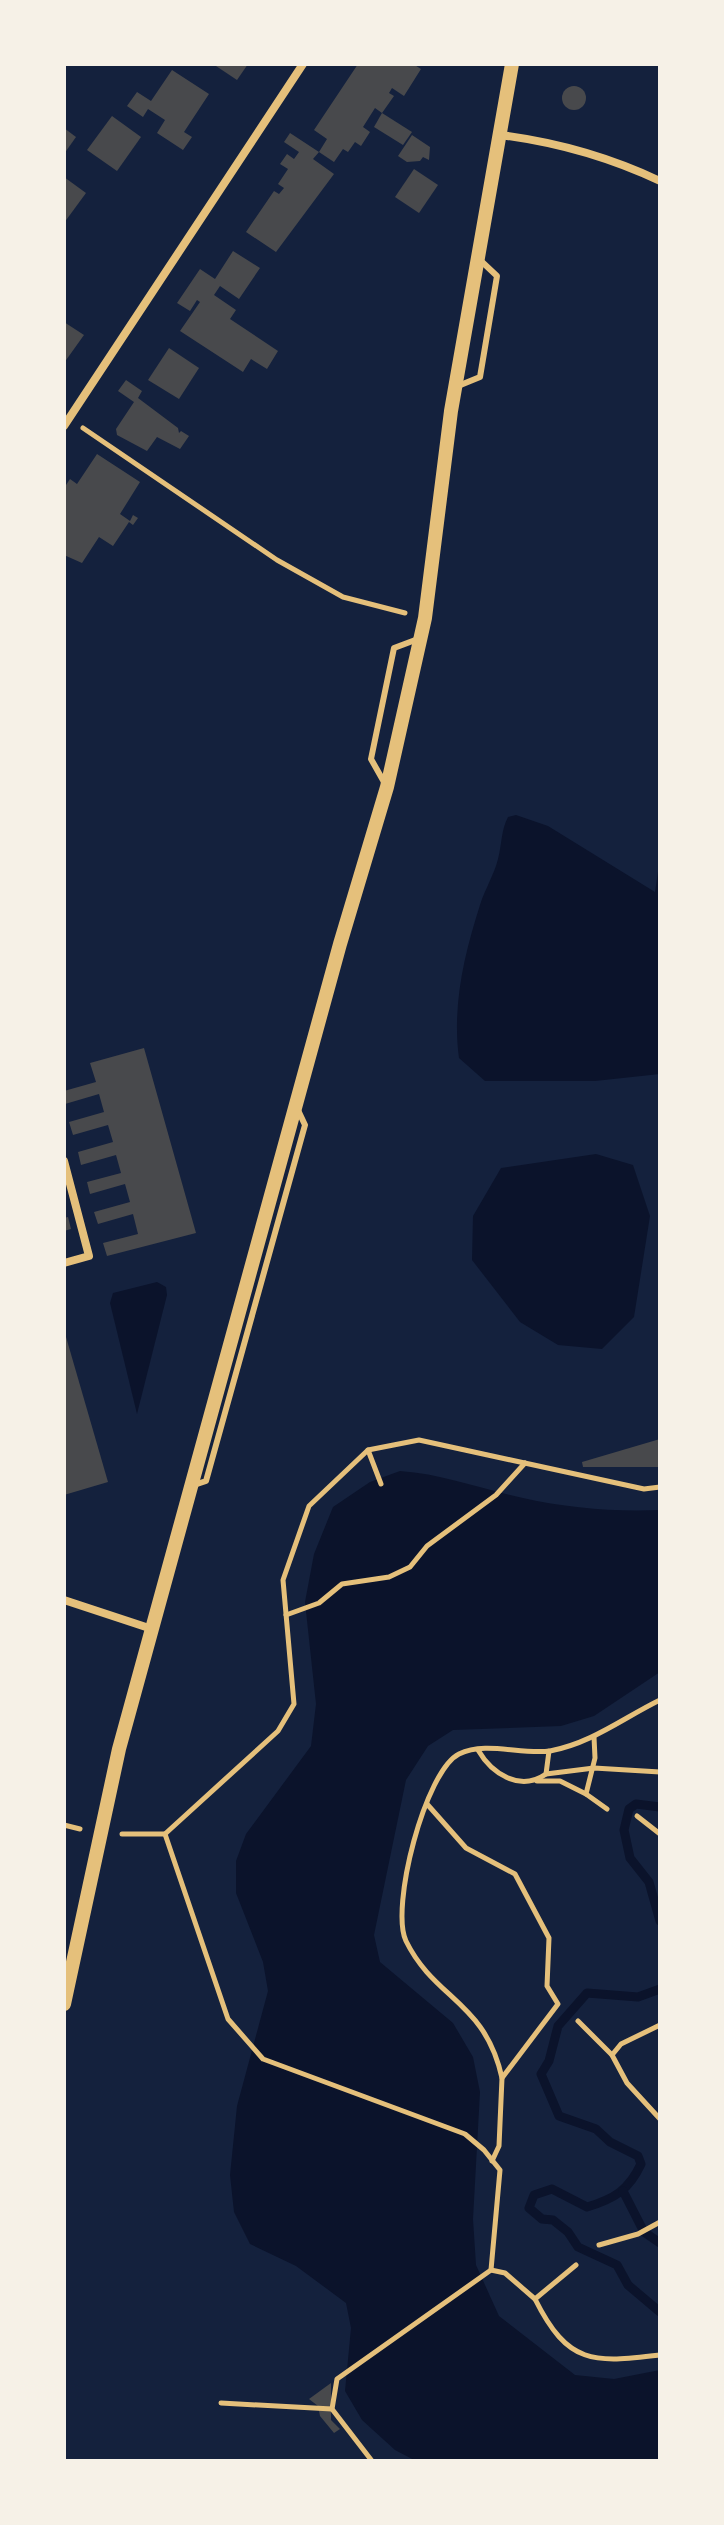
<svg xmlns="http://www.w3.org/2000/svg" width="724" height="2525" font-family="Barlow,sans-serif">
	<style>
		.water { fill: #0b132b }
		.lines { fill: none; stroke-linecap: round; stroke-linejoin: round }
		.stream { stroke: #0b132b; stroke-width: 9 }
		.building { fill: #48494c }
		.path { stroke: #e5c07b; stroke-width: 5 }
		.service { stroke: #e5c07b; stroke-width: 6 }
		.minor { stroke: #e5c07b; stroke-width: 8 }
		.tertiary { stroke: #e5c07b; stroke-width: 14 }
	</style>
	<rect width="100%" height="100%" fill="#14213d"/>
	<g class="water">
		<path d="M516 815 548 826 655 892 660 858V1074L595 1081H485L459 1058C452 1006 464 955 480 905 485 889 494 875 498 859 502 844 501 830 508 817Z"/>
		<polygon points="596,1154 633,1165 650,1216 634,1317 602,1349 558,1345 520,1322 472,1260 473,1216 501,1168"/>
		<polygon points="157,1282 166,1287 167,1295 137,1414 110,1303 113,1293"/>
		<path d="M400 1471C443 1474 481 1489 523 1498 567 1508 614 1512 660 1510V1672L594 1716 561 1726 453 1730 428 1746 406 1780 374 1935 380 1962 453 2023 473 2057 480 2092 473 2219 476 2265 499 2316 575 2375 614 2379 660 2370V2461H416L395 2450 362 2420 345 2391 351 2328 346 2303 296 2266 250 2244 234 2212 230 2175 237 2106 268 1991 263 1962 236 1893V1861L246 1834 311 1746 316 1704 305 1602 314 1554 333 1507 370 1482Z"/>
	</g>
	<g class="lines">
		<g class="stream">
			<polyline points="660,1807 636,1804 629,1809 624,1830 630,1858 649,1882 660,1921"/>
			<path d="M660 1989 638 1997 587 1993 558 2026 549 2061 541 2074 559 2116 596 2129 610 2142 638 2156 641 2164C629 2190 614 2199 587 2207L552 2189 534 2195 529 2208 542 2219 553 2220 568 2232 578 2247 617 2265 628 2285 660 2312"/>
			<polyline points="623,2191 644,2232 660,2243"/>
		</g>
	</g>
	<g class="building">
		<polygon points="213,64 248,64 237,80"/>
		<polygon points="358,64 413,64 421,69 404,96 392,88 389,93 394,96 382,113 375,108 363,127 370,132 361,146 355,142 348,152 343,149 334,162 319,152 327,139 314,130"/>
		<polygon points="172,70 209,94 184,132 192,137 183,150 157,133 165,120 148,109 143,117 127,106 137,92 151,101"/>
		<circle cx="574" cy="98" r="12"/>
		<polygon points="382,113 412,132 403,145 374,127"/>
		<polygon points="112,116 141,137 117,171 87,150"/>
		<polygon points="64,128 76,137 64,154"/>
		<polygon points="290,133 319,152 313,159 334,174 276,252 246,232 274,191 279,194 284,188 278,184 288,169 280,164 287,154 294,159 299,152 284,142"/>
		<polygon points="412,135 430,147 429,160 423,157 420,161 407,162 398,156"/>
		<polygon points="414,169 438,185 419,213 395,197"/>
		<polygon points="64,177 86,193 64,223"/>
		<polygon points="233,251 260,268 239,299 220,286 214,295 236,310 230,319 278,351 267,369 251,359 243,372 180,331 200,302 197,300 190,311 177,303 200,269 215,279"/>
		<polygon points="64,322 84,335 64,363"/>
		<polygon points="169,348 199,368 179,399 148,380"/>
		<polygon points="126,380 142,391 138,398 178,428 179,433 181,431 189,436 180,449 157,437 147,451 117,435 116,429 134,402 118,391"/>
		<polygon points="97,454 140,482 120,514 130,521 133,515 138,518 133,525 129,522 113,546 99,537 82,563 64,555 64,488 70,479 77,484"/>
		<polygon points="144,1048 196,1233 107,1256 103,1243 138,1234 133,1214 98,1224 94,1212 130,1202 125,1184 90,1194 87,1182 121,1173 116,1155 81,1165 78,1152 113,1142 108,1125 73,1135 69,1122 104,1112 99,1094 65,1104 64,1091 96,1082 90,1063"/>
		<polygon points="68,1217 71,1229 64,1231 64,1218"/>
		<polygon points="64,1330 108,1482 64,1495"/>
		<polygon points="660,1439 660,1467 583,1467 582,1462"/>
		<polygon points="331,2383 331,2420 340,2429 334,2433 320,2416 318,2406 309,2399"/>
	</g>
	<g class="lines">
		<g class="path">
			<polyline points="83,428 277,560 343,597 405,613"/>
			<polyline points="368,1450 381,1484"/>
			<polyline points="286,1615 319,1603 342,1584 389,1577 410,1567 427,1546 496,1495 525,1463"/>
			<polyline points="594,1737 595,1758 586,1794 607,1809"/>
			<path d="M478 1750C492 1774 520 1792 546 1774L549 1751"/>
			<polyline points="546,1774 594,1768 660,1772"/>
			<polyline points="537,1781 560,1781 586,1794"/>
			<polyline points="427,1804 466,1848 515,1874 549,1938 547,1986 558,2004 502,2078 499,2146 492,2161"/>
			<polyline points="637,1816 660,1834"/>
			<polyline points="64,1825 80,1829"/>
			<polyline points="122,1834 165,1834"/>
			<polyline points="578,2021 612,2055 627,2083 660,2119"/>
			<polyline points="612,2055 621,2044 660,2025"/>
			<path d="M502 2078C485 2001 435 2000 406 1941 390 1908 425 1771 459 1754 486 1741 521 1755 550 1751 592 1743 623 1718 660 1700"/>
			<polyline points="599,2245 638,2234 660,2222"/>
			<polyline points="491,2270 500,2170 484,2150 465,2134 263,2059 228,2019 165,1834 278,1731 294,1704 283,1580 309,1506 368,1450 419,1440 644,1489 660,1487"/>
			<path d="M535 2299C568 2365 593 2363 660 2355"/>
			<polyline points="221,2403 332,2409"/>
			<polyline points="372,2461 332,2409 337,2379 491,2270 505,2273 535,2299 576,2265"/>
		</g>
		<g class="service">
			<polyline points="458,386 480,377 497,276 480,260"/>
			<polyline points="384,782 371,759 394,648 418,639"/>
			<polyline points="194,1485 206,1481 305,1125 297,1108"/>
		</g>
		<g class="minor">
			<path d="M500 135C556 142 609 157 660 181"/>
			<polyline points="64,426 303,64"/>
			<polyline points="64,1161 89,1256 64,1263"/>
			<polyline points="64,1600 152,1629"/>
		</g>
		<polyline class="tertiary" points="64,2004 119,1749 340,944 387,787 425,618 451,411 512,64"/>
	</g>
	<rect width="724" height="2525" fill="none" stroke="#f6f1e7" stroke-width="132"/>
</svg>
